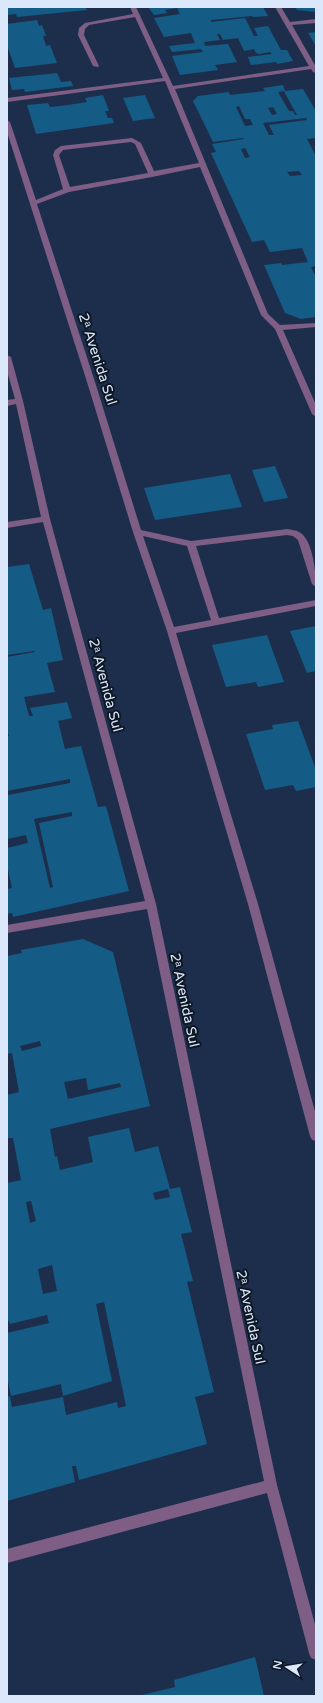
<svg xmlns="http://www.w3.org/2000/svg" width="323" height="1703" font-family="'Varela Round',sans-serif">
	<style>
		.building { fill: #145c85; fill-rule: evenodd }
		.lines { fill: none; stroke-linecap: round; stroke-linejoin: round }
		.minor { fill: #7e5e85; fill-rule: evenodd }
		.labels { text-anchor: middle; stroke-width: 4; stroke-linejoin: round; paint-order: stroke }
		.street-label { font-size: 14px; fill: #dbe7fb; stroke: #0e1724 }
	</style>
	<rect width="100%" height="100%" fill="#1c2e4c"/>
	<g class="building">
		<polygon points="7,7 85,7 87,10 17,17 16,14 7,15"/>
		<polygon points="148,7 263,7 268,16 253,17 252,16 211,20 211,22 245,18 254,36 258,36 254,28 268,26 281,50 287,50 293,61 277,64 276,62 251,65 248,57 272,54 270,52 259,54 256,53 254,49 244,51 238,38 223,40 220,34 217,34 220,40 204,42 205,46 228,44 237,62 215,65 218,70 180,75 172,56 203,52 201,49 172,52 169,46 195,43 191,33 164,37 154,18 180,14 177,8 165,10 167,13 154,15"/>
		<polygon points="295,7 316,7 316,12 297,10"/>
		<polygon points="37,20 39,26 42,25 46,36 43,36 46,46 50,45 57,63 15,68 7,45 7,24"/>
		<polygon points="316,32 316,46 308,33"/>
		<polygon points="57,73 61,82 71,81 73,86 25,92 24,89 12,90 9,78"/>
		<path d="M283 85 285 91 303 89 316 111V138L307 139 316 156V266L311 267 316 277V317L301 319 285 313 264 265 281 263 282 265 308 262 302 248 270 252 264 240 252 242 211 153 216 152 212 144 244 139 243 138 213 142 193 101 198 96 229 92 230 95 265 91 263 88ZM284 91 287 97 297 115H295L293 111H289L278 92ZM239 106 245 119H250L253 125 245 126 236 107ZM273 107 277 114 272 115 268 108ZM306 118 307 120 269 125 274 135H269L263 123ZM245 148 250 157 245 158 241 149ZM299 171 302 175 290 176 287 172Z"/>
		<polygon points="103,95 109,111 105,111 108,118 112,118 114,123 36,134 27,105 48,103 50,107 68,105 87,102 85,98"/>
		<polygon points="145,95 155,118 133,121 123,98"/>
		<polygon points="275,466 288,498 264,502 252,470"/>
		<polygon points="230,474 242,507 155,520 144,488"/>
		<path d="M29 564 43 610 51 608 63 660 47 663 55 692 24 697 29 716H33L30 708 67 702 72 718 58 721 65 749 81 746 98 807 106 806 129 891 13 917 12 913 7 914V889L12 888 7 865V848L28 843 26 835 7 839V792L8 795 70 783V779L7 791V737L9 736 7 730V657L35 652 34 651 7 655V567ZM72 812V816L39 823 53 887 50 888 34 819Z"/>
		<polygon points="316,626 316,671 307,673 290,631"/>
		<polygon points="267,635 284,682 258,687 256,682 226,687 212,645"/>
		<polygon points="298,721 316,770 316,787 296,791 293,785 265,790 246,734 273,729 272,725"/>
		<path d="M83 939 113 952 150 1106 50 1129 55 1157 57 1156 60 1170 93 1162 88 1137 129 1128 135 1152 158 1146 170 1189 180 1187 192 1232 181 1234 193 1281 187 1282 214 1392 195 1397 207 1444 79 1480 76 1466H72L75 1482 7 1501V1397L10 1396 12 1407 63 1397 66 1415 117 1402 118 1408 126 1406 104 1302 96 1304 112 1381 63 1396 61 1384 11 1396 7 1377V1333L49 1323 47 1315 10 1324 9 1321 7 1322V1183L21 1180 13 1138H7V1095L19 1092 12 1053 7 1054V956L22 953 21 950ZM40 1041 41 1046 22 1051 20 1046ZM86 1078 88 1090 120 1083 121 1087 68 1099 64 1082ZM168 1189 170 1197 155 1200 153 1193ZM31 1201 36 1221 30 1223 26 1202ZM52 1265 57 1291 43 1294 38 1269Z"/>
		<polygon points="255,1657 264,1696 138,1696 175,1687 174,1680"/>
	</g>
	<g class="lines">
		<g class="minor">
			<path d="M130 7H136L173 86 309 66 275 7H281L290 22 316 19V23L292 25 316 67V73L313 72 311 69 175 89 268 314 280 325 316 323V327L283 330 316 405V417L312 414 275 329 261 315 200 167 152 177 69 192 37 204 95 382 141 530 191 541 287 529C291 530 296 530 299 532 313 539 316 573 316 587L312 584 298 540 293 536 287 535 196 546 219 618 316 600V606L176 633 258 904 316 1115V1141L312 1140 310 1136 248 904 167 631 133 532 87 382 7 132V120L10 122 36 200 63 189 53 155 55 150 61 146 132 138 141 143 154 171 199 163 165 81 7 102V98L163 78 135 17 89 25 85 29 84 35 99 66 98 67 93 66 78 35 79 28 85 23 133 14ZM131 142 135 144 148 173 70 187 59 155 63 150ZM143 536 187 546 211 620 174 627Z"/>
			<polygon points="7,355 11,357 23,401 50,519 156,904 277,1485 316,1628 316,1660 311,1658 309,1653 267,1493 7,1563 7,1549 264,1481 147,909 7,933 7,925 145,901 43,522 7,528 7,522 41,517 16,404 7,406 7,400 15,399 7,371"/>
		</g>
	</g>
	<g class="labels">
		<g class="street-label">
			<text transform="translate(98 359) rotate(72)" y="5">2ᵃ Avenida Sul</text>
			<text transform="translate(106 685) rotate(75)" y="5">2ᵃ Avenida Sul</text>
			<text transform="translate(185 1000) rotate(78)" y="5">2ᵃ Avenida Sul</text>
			<text transform="translate(251 1317) rotate(78)" y="5">2ᵃ Avenida Sul</text>
		</g>
	</g>
	<rect width="323" height="1703" fill="none" stroke="#dbe7fb" stroke-width="16"/>
	<g transform="translate(287 1667) rotate(282)" stroke="#0e1724" stroke-width="3" paint-order="stroke">
	<path d="M0-3L7 15L0 10L-7 15Z" fill="#dbe7fb"/>
	<text y="-6" font-size="11" font-weight="bold" text-anchor="middle" fill="#dbe7fb">N</text>
	</g>
</svg>
